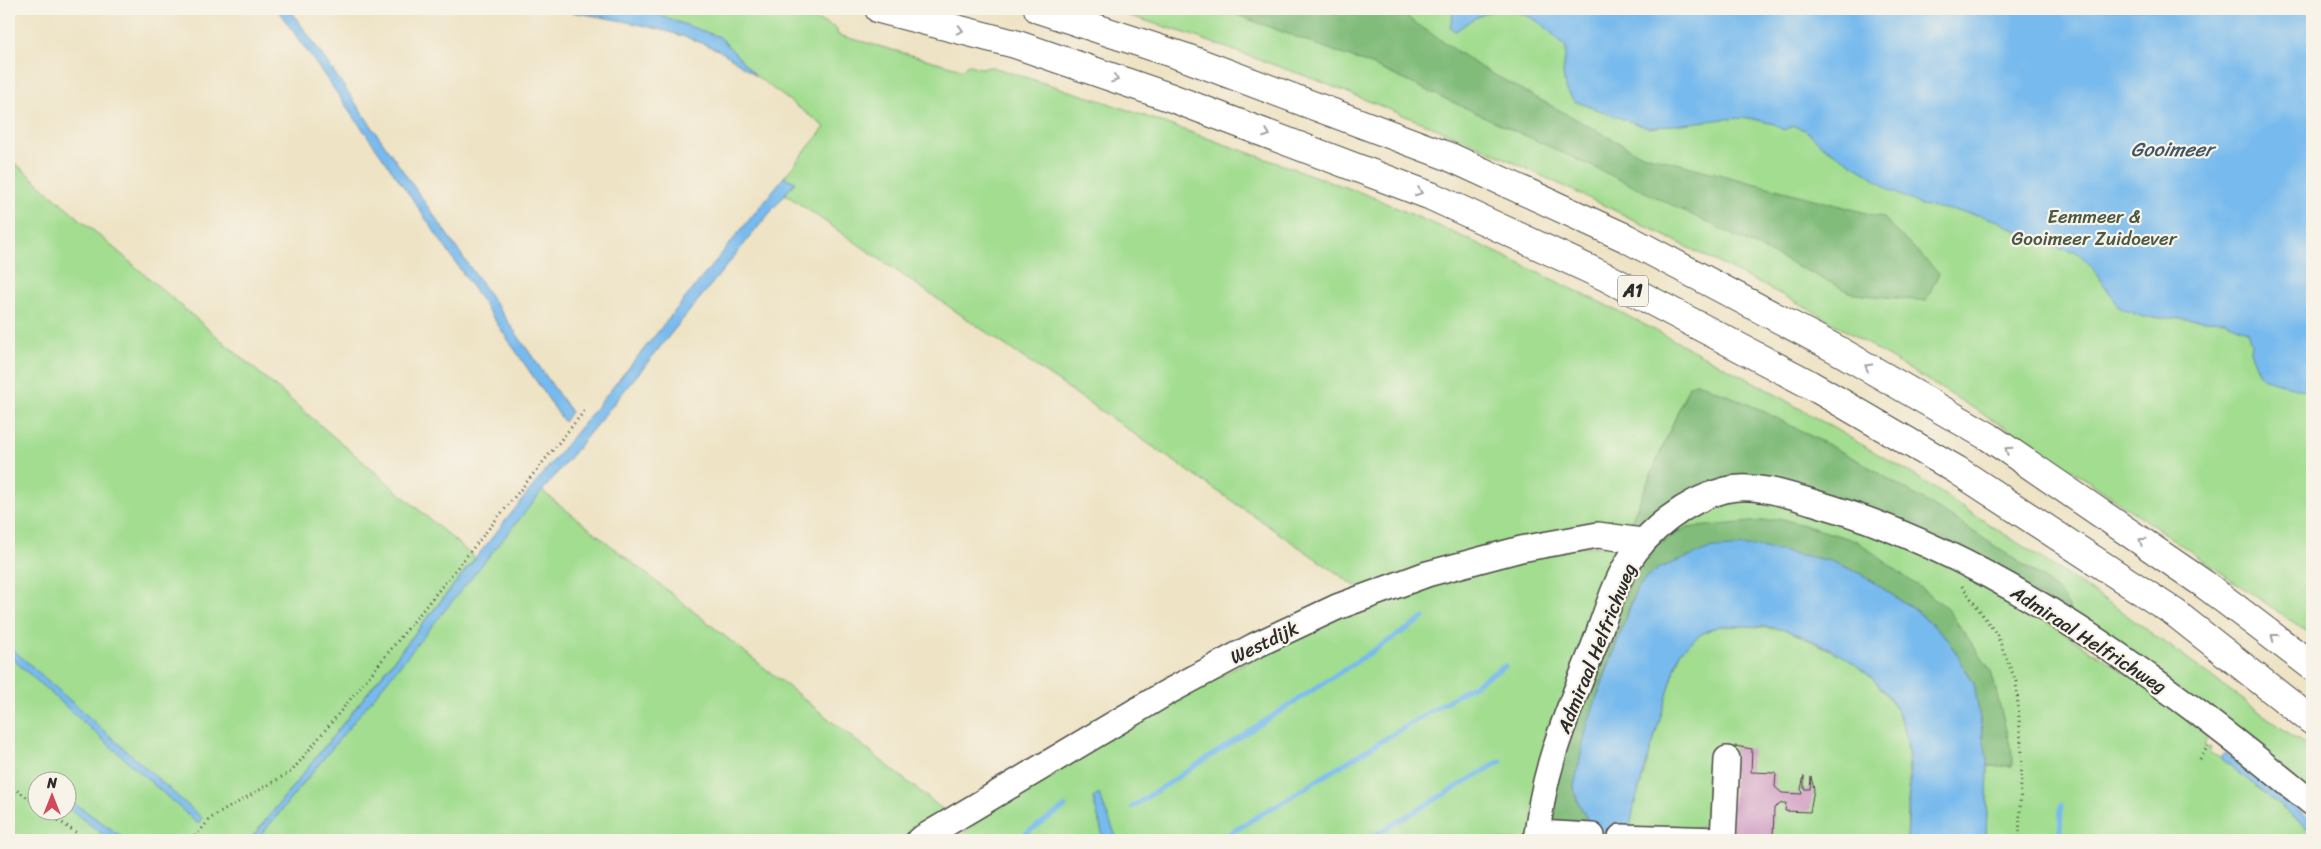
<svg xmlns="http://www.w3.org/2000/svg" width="2321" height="849" font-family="Sriracha,sans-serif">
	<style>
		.green { fill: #a2dd90; stroke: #66845e; fill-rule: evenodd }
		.forest { fill: #81bc7a; stroke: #567452 }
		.water { fill: #77baed; stroke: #51728c }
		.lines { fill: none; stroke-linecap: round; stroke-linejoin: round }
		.stream { stroke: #77baed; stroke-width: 5 }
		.building { fill: #cb90bf }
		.minor-casing { stroke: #484742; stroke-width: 28 }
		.highway-casing { stroke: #484742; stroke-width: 30 }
		.path { stroke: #484742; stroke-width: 3; stroke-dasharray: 1 4; stroke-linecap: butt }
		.minor { stroke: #fff; stroke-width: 25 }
		.highway { stroke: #fff; stroke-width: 28 }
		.oneway { stroke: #a0a0a0 }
		.labels { text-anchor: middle; stroke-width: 4.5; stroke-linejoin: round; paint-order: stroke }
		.shield { fill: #f7f3e8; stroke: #686764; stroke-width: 1 }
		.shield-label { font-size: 18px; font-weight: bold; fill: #2b2b2b }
		.park-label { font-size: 19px; fill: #495844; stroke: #f7f3e8 }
		.street-label { font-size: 19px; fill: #2b2b2b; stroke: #f7f3e8 }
		.water-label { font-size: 20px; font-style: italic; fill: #425665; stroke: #f7f3e8 }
	</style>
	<rect width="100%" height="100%" fill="#f7f3e8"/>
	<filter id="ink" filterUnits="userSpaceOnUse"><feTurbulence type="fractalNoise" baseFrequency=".02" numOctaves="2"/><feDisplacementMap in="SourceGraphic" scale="10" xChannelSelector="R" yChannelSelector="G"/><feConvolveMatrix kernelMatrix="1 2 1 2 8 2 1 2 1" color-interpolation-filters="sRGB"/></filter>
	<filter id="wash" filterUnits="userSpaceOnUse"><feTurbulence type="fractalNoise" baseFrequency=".0096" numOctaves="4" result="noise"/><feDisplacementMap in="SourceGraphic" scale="20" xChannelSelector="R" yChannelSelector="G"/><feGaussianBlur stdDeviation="1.12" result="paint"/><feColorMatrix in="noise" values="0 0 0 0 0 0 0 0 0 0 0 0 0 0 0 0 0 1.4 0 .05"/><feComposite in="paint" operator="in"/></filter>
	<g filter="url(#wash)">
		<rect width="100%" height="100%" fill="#eee3c5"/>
		<g class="green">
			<path d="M623 9C686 9 780 0 836 28L838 35 962 69 968 64 980 68 992 67 1105 102 1365 194 1479 244 1622 313 1761 386 1914 475 2111 604 2312 750V792L2069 617 2062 596 2045 580 1956 520 1689 386 1626 533 1363 591 785 194 795 182 784 177 825 127 756 76 720 37Z"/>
			<polygon points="1107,9 2312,9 2312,635 2046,452 1808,308 1620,213 1477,145 1319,81 1185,33"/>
			<path d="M9 158 475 558 250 840H9ZM38 782H68V812H38Z"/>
			<polygon points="541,490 947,813 905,840 257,840"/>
			<polygon points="1766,494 1953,562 2211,728 2205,747 2211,748 2209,753 2221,758 2312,832 2312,840 1986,840 1988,766 2012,766 1857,541 1641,554 1714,499"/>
			<polygon points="1562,545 1623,548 1532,840 1117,840 1093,798 1104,840 958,840 970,826 966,817 1343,608"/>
			<polygon points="1717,626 1749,626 1787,630 1849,659 1875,681 1895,706 1907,738 1909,780 1907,840 1732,840 1736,745 1716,811 1710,821 1697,829 1629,833 1634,806 1680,652 1697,636"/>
		</g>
		<g class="forest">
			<polygon points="1221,9 1395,9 1480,67 1638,153 1882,217 1939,273 1926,301 1854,294 1600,170 1374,66"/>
			<polygon points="1697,382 1757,408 1859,461 1956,520 2045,580 2062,596 2069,607 2069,617 2038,596 1742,482 1644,536 1626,533 1689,386"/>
			<polygon points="1783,519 1857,541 1946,607 1991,671 2012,753 2012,766 1988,766 1974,684 1948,639 1919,613 1861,574 1831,561 1646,577 1636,591 1622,625 1588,722 1574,786 1575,797 1592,827 1547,824 1545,801 1641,554 1686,528"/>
		</g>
		<g class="water">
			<polygon points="277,9 290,9 571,412 564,422 411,197"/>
			<path d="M552 9H623L658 15 720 37 756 76C744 68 732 57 718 50 666 26 608 18 552 9Z"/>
			<polygon points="1454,9 1495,9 1471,20 1456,31 1450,28"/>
			<path d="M1500 9H2312V393L2265 379 2259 373 2250 351 2251 343 2247 331 2225 321 2143 317 2120 308 2092 267 2078 253 2038 243 1998 221 1978 215 1921 205 1891 191 1867 173 1823 146 1805 130 1794 126 1783 130 1774 124 1749 118 1724 119 1648 128 1574 101 1565 87 1563 73 1566 48C1542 23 1536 15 1500 9Z"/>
			<polygon points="784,177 795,182 257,840 250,840 582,425"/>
			<path d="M1755 546 1831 561 1861 574 1919 613 1948 639 1974 684 1988 766 1986 840H1907C1909 797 1917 745 1895 706 1873 669 1828 645 1788 631 1773 626 1752 626 1736 626 1730 626 1722 625 1717 627 1702 631 1691 642 1680 652L1634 806 1629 833 1621 840H1592C1592 818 1577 809 1574 786L1588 722 1636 591 1646 577 1659 568 1713 548Z"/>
			<polygon points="9,646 202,818 198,824 9,656"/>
			<polygon points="2225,753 2312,820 2312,832 2221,758"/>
			<polygon points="1099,794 1115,834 1117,840 1104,840 1093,798"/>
			<polygon points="68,799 121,836 126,840 110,840 68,808"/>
		</g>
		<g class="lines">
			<g class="stream">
				<polyline points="1132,807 1424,618"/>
				<polyline points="1016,840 1065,807"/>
				<polyline points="1219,840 1505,666"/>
				<polyline points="1366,840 1501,761"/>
				<polyline points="2060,840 2061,805"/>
			</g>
		</g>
		<g id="blocks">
			<polygon class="building" points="1735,746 1752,749 1751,772 1776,773 1775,787 1782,793 1802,794 1801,789 1804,776 1804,789 1810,789 1811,777 1814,789 1810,812 1785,811 1786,803 1782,803 1774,808 1773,840 1731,840"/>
		</g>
	</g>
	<g filter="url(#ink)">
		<use href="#blocks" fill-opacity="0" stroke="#484742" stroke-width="1"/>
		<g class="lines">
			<g class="minor-casing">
				<g id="minor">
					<polyline points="1537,833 1592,836"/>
					<polyline points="1621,837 1720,840"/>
					<polyline points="919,840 1166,693 1254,646 1337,607 1427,574 1521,549 1598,535 1642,541"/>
					<path d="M1537 840C1541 772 1569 709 1594 646 1604 620 1613 587 1627 564 1647 530 1687 500 1725 490 1752 483 1786 494 1812 502 1997 554 2165 683 2312 803"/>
					<polyline points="1723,840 1727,759"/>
				</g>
			</g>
			<g class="highway-casing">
				<g id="highway">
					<polyline points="879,9 1015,44 1172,98 1431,196 1606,277 1809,384 1957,470 2175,613 2312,721"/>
					<polyline points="1038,9 1187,58 1450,157 1626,238 1836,349 1989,437 2204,584 2312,666"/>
				</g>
			</g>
			<g class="path">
				<polyline points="1962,586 1997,635 2016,682 2022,754 2019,840"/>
				<polyline points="2200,759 2208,746"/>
				<polyline points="9,785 38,805"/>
				<polyline points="46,812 87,840"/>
				<polyline points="192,840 211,818 292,771 586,409"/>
			</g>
			<use href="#minor" class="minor"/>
			<use href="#highway" class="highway"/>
		</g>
		<defs><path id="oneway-chevron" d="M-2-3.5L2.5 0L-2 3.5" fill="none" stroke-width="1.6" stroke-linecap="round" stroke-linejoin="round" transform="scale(1.25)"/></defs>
		<g class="oneway">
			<use href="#oneway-chevron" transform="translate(960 30) rotate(15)"/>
			<use href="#oneway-chevron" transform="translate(1115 79) rotate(19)"/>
			<use href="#oneway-chevron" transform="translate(1267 134) rotate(21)"/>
			<use href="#oneway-chevron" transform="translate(1419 192) rotate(21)"/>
			<use href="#oneway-chevron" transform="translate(1868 367) rotate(-150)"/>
			<use href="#oneway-chevron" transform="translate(2008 450) rotate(-146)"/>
			<use href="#oneway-chevron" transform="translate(2142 541) rotate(-146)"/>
			<use href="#oneway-chevron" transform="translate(2274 637) rotate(-143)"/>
		</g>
	</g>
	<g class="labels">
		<rect class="shield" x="1618" y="275.5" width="30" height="31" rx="4"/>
		<g class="shield-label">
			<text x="1633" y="297">A1</text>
		</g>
		<g class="park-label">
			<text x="2094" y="223">Eemmeer &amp;<tspan x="2094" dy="22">Gooimeer Zuidoever</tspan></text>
		</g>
		<g class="street-label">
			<text transform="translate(2089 639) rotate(33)" y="7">Admiraal Helfrichweg</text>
			<text transform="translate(1264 642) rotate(-26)" y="7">Westdijk</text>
			<text transform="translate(1596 648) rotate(-68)" y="7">Admiraal Helfrichweg</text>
		</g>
		<g class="water-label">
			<text x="2172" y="156">Gooimeer</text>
		</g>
	</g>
	<rect width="2321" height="849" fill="none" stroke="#f7f3e8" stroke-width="30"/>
	<g transform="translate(52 796)"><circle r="24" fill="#f7f3e8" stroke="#a5a39c"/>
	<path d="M0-4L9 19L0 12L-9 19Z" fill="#d1495b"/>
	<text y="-8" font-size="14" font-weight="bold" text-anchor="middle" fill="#2b2b2b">N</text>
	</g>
</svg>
